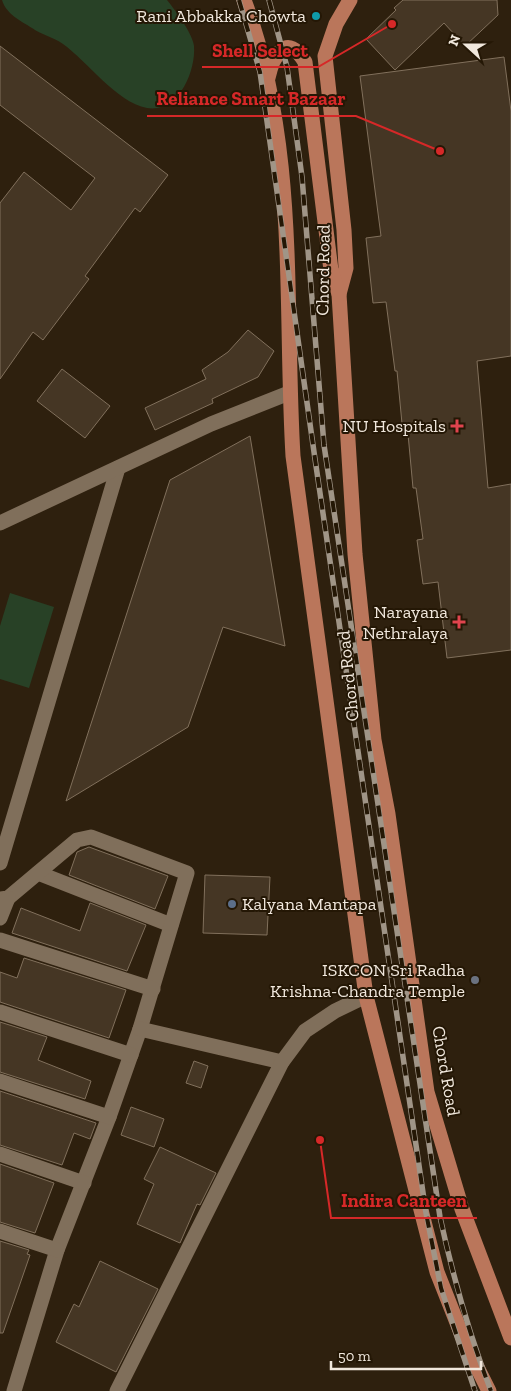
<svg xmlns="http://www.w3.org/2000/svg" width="511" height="1391" font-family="'Zilla Slab',serif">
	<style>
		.green { fill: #284126 }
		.building { fill: #453624; stroke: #81705c }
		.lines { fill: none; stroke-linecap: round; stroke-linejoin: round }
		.street { stroke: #806f5b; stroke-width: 15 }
		.secondary { stroke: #806f5b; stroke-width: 15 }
		.primary { stroke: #ba765b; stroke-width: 15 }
		.rail-casing { stroke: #a09587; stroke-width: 5.5 }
		.rail { stroke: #241705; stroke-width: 4; stroke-dasharray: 11; stroke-linecap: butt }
		.culture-dot { fill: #0f9aa8; stroke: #241705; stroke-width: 2 }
		.health-dot { fill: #e0444e; stroke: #241705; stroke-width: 2 }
		.service-dot { fill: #5c6f8a; stroke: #241705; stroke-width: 2 }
		.worship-dot { fill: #6b7280; stroke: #241705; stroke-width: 2 }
		.labels { text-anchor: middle; stroke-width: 4; stroke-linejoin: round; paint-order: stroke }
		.poi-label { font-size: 18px; fill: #f1e8dd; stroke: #241705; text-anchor: end }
		.street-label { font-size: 18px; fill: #f1e8dd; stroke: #241705 }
		.leader { fill: none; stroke: #d62828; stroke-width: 2 }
		.callout-dot { fill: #d62828; stroke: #241705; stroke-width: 2 }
		.callout-label { font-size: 19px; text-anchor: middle; font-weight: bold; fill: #d62828; stroke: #241705; stroke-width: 4; stroke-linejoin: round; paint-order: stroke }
	</style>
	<rect width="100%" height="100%" fill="#2e200e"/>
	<g class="green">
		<path d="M2 0H167C175 10 193 34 194 46 196 72 178 113 147 108 116 102 88 62 63 44 53 37 42 35 32 28 21 21 6 14 2 0Z"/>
		<polygon points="10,593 54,607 29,688 0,679 0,626"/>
	</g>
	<g class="building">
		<polygon points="403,0 497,0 498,15 465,46 444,23 395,70 366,39 396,10 394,8"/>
		<polygon points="0,46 168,175 140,212 135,208 85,276 89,279 43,340 33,332 0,379 0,203 24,172 71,210 95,178 0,105"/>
		<polygon points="504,57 511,111 511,356 477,361 488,488 511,484 511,650 447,658 438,582 423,584 417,540 423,539 416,488 413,488 408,434 403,434 397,371 395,371 386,302 373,303 366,238 381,236 360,76"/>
		<polygon points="248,330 274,351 258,377 212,399 213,403 155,430 145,408 206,379 202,370 228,352"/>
		<polygon points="62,369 110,406 85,438 37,401"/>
		<polygon points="250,436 285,646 223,627 188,727 66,801 170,480"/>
		<polygon points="89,847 168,876 155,909 69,875 77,852"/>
		<polygon points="205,875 270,877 267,935 203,933"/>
		<polygon points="90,903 146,925 127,971 12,933 21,908 80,931"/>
		<polygon points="24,958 126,990 109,1038 0,1002 0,972 17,978"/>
		<polygon points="0,1022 47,1037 38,1060 91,1081 85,1099 0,1072"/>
		<polygon points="194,1061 208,1066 201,1088 186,1083"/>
		<polygon points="0,1091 96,1123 90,1139 74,1133 62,1165 0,1145"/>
		<polygon points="131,1107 164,1119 154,1147 121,1135"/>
		<polygon points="160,1147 216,1173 200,1205 197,1204 180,1243 137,1224 154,1184 144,1179"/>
		<polygon points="0,1164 54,1183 35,1233 0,1222"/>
		<polygon points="0,1241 29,1250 27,1254 30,1255 3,1333 0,1333"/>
		<polygon points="100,1261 158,1289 116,1372 56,1342 74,1304 79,1307"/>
	</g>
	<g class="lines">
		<g class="street">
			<polyline points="0,863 118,468"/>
			<polyline points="38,873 171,925"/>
			<polyline points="0,899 8,898 77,840 91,837 187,873 140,1029 109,1117 57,1250 14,1391"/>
			<polyline points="0,918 8,898"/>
			<polyline points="0,940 153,989"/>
			<polyline points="0,1012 131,1055"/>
			<polyline points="140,1029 282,1062"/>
			<polyline points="0,1081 109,1117"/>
			<polyline points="0,1154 84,1183"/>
			<polyline points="0,1231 57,1250"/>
			<polyline points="117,1391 282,1062 305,1031 335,1011 366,996"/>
		</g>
		<polyline class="secondary" points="0,523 211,424 289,393"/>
		<g class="primary">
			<path d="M244 0C299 146 284 304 293 456L366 996 437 1272 465 1343 489 1391"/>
			<polyline points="350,0 336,24 325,56 344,230 346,268 339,294 355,554 374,740 388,814 427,1092 462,1209 511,1338"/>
			<path d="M268 78C273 55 287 32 305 62L331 270 339 294"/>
		</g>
		<g class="rail-casing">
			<g id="rail">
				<polyline points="239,0 260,72 315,459 426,1213 441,1288 475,1391"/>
				<path d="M269 0 287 67 302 177 324 445 440 1217C453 1277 469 1334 491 1391"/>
			</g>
		</g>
		<use href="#rail" class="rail"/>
	</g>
	<circle class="culture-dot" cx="316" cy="16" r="5"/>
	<g class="health-dot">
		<path d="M454.5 418.5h5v5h5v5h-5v5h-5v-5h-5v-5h5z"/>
		<path d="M456.5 614.5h5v5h5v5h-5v5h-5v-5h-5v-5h5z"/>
	</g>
	<circle class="service-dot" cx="232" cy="904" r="5"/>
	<circle class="worship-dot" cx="475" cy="980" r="5"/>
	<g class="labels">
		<g class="poi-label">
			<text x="306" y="22">Rani Abbakka Chowta</text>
			<text x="446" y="432">NU Hospitals</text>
			<text x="448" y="618">Narayana<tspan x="448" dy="21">Nethralaya</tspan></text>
			<text x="242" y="910" text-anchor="start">Kalyana Mantapa</text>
			<text x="465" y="976">ISKCON Sri Radha<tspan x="465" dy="21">Krishna-Chandra Temple</tspan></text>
		</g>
		<g class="street-label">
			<text transform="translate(323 270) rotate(-89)" y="6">Chord Road</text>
			<text transform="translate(348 676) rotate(-96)" y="6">Chord Road</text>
			<text transform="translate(446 1071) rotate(80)" y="6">Chord Road</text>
		</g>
	</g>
	<path class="leader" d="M392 24L318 67H202M440 151L356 116H147M320 1140L331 1218H477"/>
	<g class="callout-dot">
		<circle cx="392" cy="24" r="5"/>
		<circle cx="440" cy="151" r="5"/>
		<circle cx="320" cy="1140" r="5"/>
	</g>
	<g class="callout-label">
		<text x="260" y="57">Shell Select</text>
		<text x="251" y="105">Reliance Smart Bazaar</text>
		<text x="404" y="1207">Indira Canteen</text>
	</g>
	<g transform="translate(466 45) rotate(291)" stroke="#241705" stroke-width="4" paint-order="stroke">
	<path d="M0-4L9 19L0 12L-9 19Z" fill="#f1e8dd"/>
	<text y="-8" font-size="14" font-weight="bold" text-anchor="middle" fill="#f1e8dd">N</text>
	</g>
	<path d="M331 1361v8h150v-8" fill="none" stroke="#f1e8dd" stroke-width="2.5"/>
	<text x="338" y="1361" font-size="15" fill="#f1e8dd" stroke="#241705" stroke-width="4" paint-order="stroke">50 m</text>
</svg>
